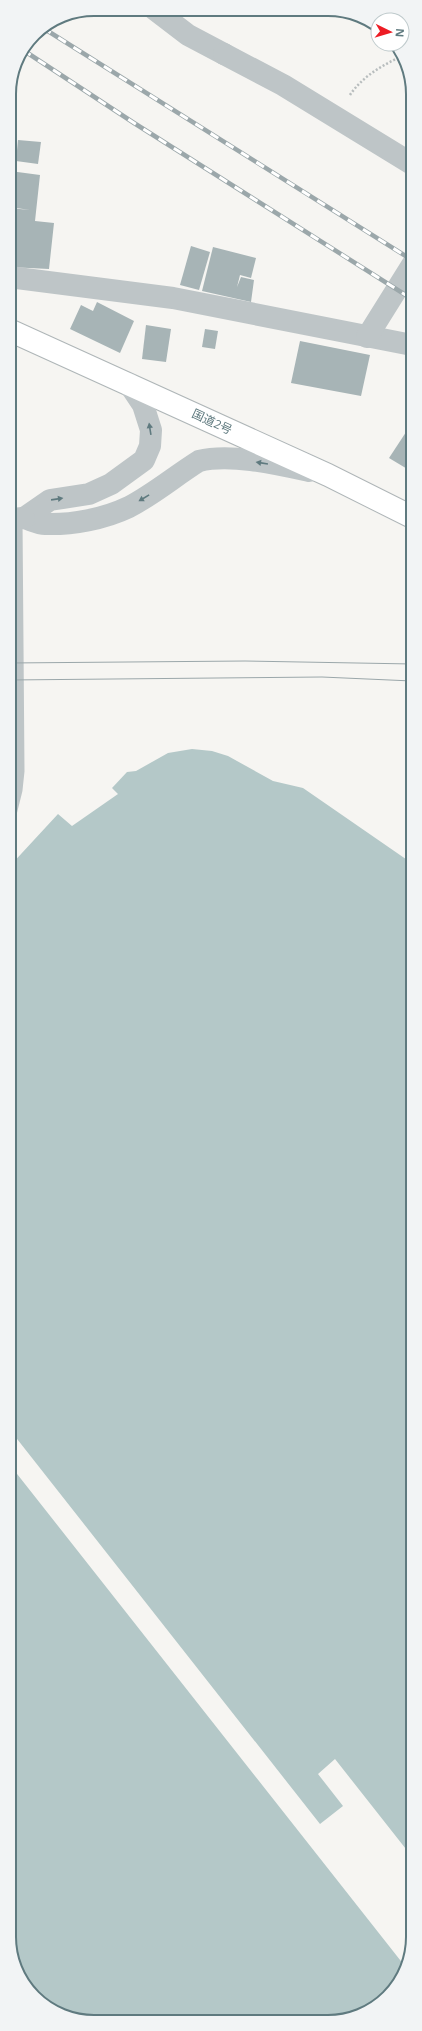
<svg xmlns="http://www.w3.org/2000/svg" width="422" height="2031" font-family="'Open Sans','Noto Sans JP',sans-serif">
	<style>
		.water { fill: #b4c8c8 }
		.pier { fill: #f6f5f2 }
		.building { fill: #a7b4b6 }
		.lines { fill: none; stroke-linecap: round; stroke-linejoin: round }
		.trunk-casing { stroke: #afb6b8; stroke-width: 24 }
		.path { stroke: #b8bdbe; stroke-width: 2.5; stroke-dasharray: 2 2; stroke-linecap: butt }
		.service { stroke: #bec5c7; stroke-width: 15 }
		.minor { stroke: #bec5c7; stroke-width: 22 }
		.tertiary { stroke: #bec5c7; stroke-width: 22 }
		.trunk { stroke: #fff; stroke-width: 22 }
		.tram { stroke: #9ba7aa; stroke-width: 1 }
		.rail-casing { stroke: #9ba7aa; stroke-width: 4.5 }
		.rail { stroke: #fff; stroke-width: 3; stroke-dasharray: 9; stroke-linecap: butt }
		.oneway { fill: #5f7a7f }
		.labels { text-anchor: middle; stroke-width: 4; stroke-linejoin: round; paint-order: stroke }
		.street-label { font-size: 12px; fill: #5f7a7f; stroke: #fff }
		.rim { fill: none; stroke: #5f7a7f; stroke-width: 2 }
	</style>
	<rect width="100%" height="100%" fill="#f6f5f2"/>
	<polygon class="water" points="192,749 212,751 228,756 273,781 303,788 413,864 413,1942 392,1993 366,2013 339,2021 77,2020 30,1993 10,1948 9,867 58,814 72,826 118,794 112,788 127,772 136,771 168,753"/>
	<polygon class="pier" points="10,1430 320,1824 343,1806 318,1774 335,1759 413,1858 413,1942 404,1965 10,1465"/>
	<g class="building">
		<polygon points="18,140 41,142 38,164 16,161"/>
		<polygon points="10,171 40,175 35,221 54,223 49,269 9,267 9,208 30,210 9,207"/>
		<polygon points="191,246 210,252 199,290 180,285"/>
		<polygon points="213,247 256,258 251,278 240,275 237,287 241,277 254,280 251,302 202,291"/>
		<polygon points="97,302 134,321 120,353 70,329 81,305 93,311"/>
		<polygon points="146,325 171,329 166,362 142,359"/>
		<polygon points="205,329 218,331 215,349 202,347"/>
		<polygon points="300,341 370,355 361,396 291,383"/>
		<polygon points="412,423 412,464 409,470 389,458"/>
	</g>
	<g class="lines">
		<g class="trunk-casing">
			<polyline id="trunk" points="9,330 328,475 412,517"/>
		</g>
		<path class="path" d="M350 95C362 77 381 66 400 57"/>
		<polyline class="service" points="9,814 15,790 17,771 15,519"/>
		<g class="minor">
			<polyline points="154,9 188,35 224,54"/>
			<polyline points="9,277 173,298 412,345"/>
			<polyline points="367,337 412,265"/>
			<path d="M24 518C31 520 38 524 45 524 72 525 104 519 129 507 154 494 175 476 199 461 230 453 277 464 309 471"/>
			<polyline points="24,518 50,500 89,494 111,484 144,460 150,446 151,430 143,405 129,384"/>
		</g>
		<g class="tertiary">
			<polyline points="224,54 283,85 412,164"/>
			<polyline points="9,519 24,518"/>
		</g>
		<use href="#trunk" class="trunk"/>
		<g class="tram">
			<polyline points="9,663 245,661 412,664"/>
			<polyline points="9,680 322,677 412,681"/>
		</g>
		<g class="rail-casing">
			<g id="rail">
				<polyline points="43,28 412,260"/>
				<polyline points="23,50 134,123 412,299"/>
			</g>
		</g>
		<use href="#rail" class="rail"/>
	</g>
	<defs><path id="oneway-solid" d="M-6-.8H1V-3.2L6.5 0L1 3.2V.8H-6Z"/></defs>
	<g class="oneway">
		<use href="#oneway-solid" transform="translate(150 429) rotate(-99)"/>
		<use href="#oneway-solid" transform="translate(262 463) rotate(-171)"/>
		<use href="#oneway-solid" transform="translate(144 498) rotate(149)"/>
		<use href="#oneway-solid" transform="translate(57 499) rotate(-8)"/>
	</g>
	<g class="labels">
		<g class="street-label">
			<text transform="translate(212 422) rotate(25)" y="4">国道2号</text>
		</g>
	</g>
	<path d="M0 0H422V2031H0ZM94 16H328A78 78 0 0 1 406 94V1937A78 78 0 0 1 328 2015H94A78 78 0 0 1 16 1937V94A78 78 0 0 1 94 16Z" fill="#f2f4f5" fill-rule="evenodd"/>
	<path class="rim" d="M94 16H328A78 78 0 0 1 406 94V1937A78 78 0 0 1 328 2015H94A78 78 0 0 1 16 1937V94A78 78 0 0 1 94 16Z"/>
	<g transform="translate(390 32) rotate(95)"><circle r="19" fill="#ffffff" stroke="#bfcacc"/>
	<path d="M0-3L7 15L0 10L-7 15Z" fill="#ed1c24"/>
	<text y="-6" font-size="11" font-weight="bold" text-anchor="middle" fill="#5f7a7f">N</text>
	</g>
</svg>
